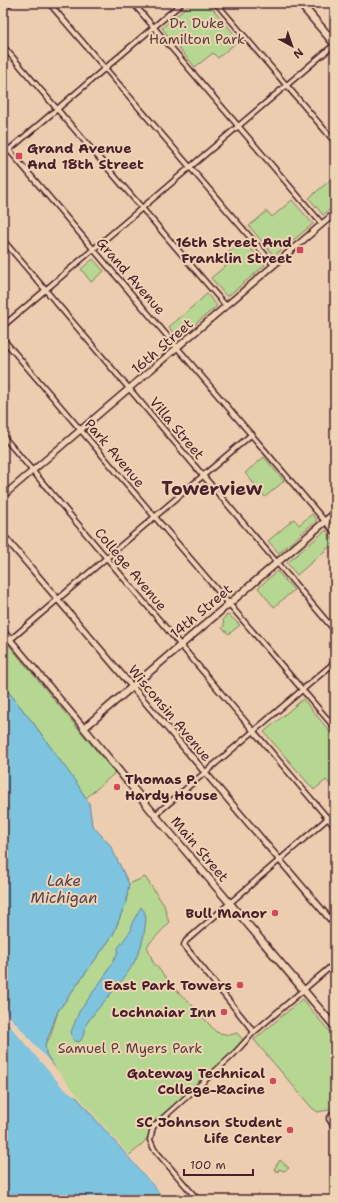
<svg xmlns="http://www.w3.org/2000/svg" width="338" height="1203" font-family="'Shantell Sans',sans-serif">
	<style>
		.green { fill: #b6d791; stroke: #807b5e }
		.water { fill: #7ec4df; stroke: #698297 }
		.pier { fill: #edcdb0 }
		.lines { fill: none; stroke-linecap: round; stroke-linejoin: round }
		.minor-casing { stroke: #4a1f2b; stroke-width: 7 }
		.tertiary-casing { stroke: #4a1f2b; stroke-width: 8 }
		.secondary-casing { stroke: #4a1f2b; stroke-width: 9 }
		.primary-casing { stroke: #4a1f2b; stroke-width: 10 }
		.minor { stroke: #eed4b5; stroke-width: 4 }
		.tertiary { stroke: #eed4b5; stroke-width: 5 }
		.secondary { stroke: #eed4b5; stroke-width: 6 }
		.primary { stroke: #eed4b5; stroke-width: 7 }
		.poi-dot { fill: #d1495b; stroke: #eed4b5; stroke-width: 1.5 }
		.labels { text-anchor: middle; stroke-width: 4; stroke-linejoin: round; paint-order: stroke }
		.park-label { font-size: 14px; fill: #5a3b3a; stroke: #eed4b5 }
		.poi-label { font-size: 14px; font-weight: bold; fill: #4a1f2b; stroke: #eed4b5; text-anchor: end }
		.street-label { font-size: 14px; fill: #4a1f2b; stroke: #eed4b5 }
		.water-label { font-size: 15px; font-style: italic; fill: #54404f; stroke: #eed4b5 }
		.district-label { font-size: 18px; font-weight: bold; fill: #4a1f2b; stroke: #eed4b5 }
	</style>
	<rect width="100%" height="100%" fill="#edcdb0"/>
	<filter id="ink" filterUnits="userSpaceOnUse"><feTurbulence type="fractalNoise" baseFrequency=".025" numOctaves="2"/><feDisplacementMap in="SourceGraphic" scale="8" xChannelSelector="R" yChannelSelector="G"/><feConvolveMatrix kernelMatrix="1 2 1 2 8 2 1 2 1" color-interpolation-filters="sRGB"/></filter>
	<g filter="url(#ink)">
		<g class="green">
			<polygon points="191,3 208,3 239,40 218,58 213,53 195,67 162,28"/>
			<polygon points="335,176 335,205 323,215 309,198"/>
			<polygon points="292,200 313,224 274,256 249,226 267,211 272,217"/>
			<polygon points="243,240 265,265 227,297 211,278 229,263 224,256"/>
			<polygon points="93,259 104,271 91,282 81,269"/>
			<polygon points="207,294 217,306 178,338 169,327"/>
			<polygon points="264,457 284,481 265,497 245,473"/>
			<polygon points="312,514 317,520 279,553 268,541 294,519 299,525"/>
			<polygon points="326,530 335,542 297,575 287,563"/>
			<polygon points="277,571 294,590 274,607 258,588"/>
			<polygon points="227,615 230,616 240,625 229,634 222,628 224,626 223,619"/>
			<polygon points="3,638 115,773 86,798 34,724 3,685"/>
			<polygon points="303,699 335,738 335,790 326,780 314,790 264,732"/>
			<path d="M145 877 164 905 169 923 147 946 153 962 177 991 192 1005 216 1032 229 1035 237 1033 245 1042 155 1124C149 1138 141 1147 128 1156L66 1085 46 1054 45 1045 50 1037 58 1011 113 935 126 902 129 884Z"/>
			<polygon points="302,999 335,1038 335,1104 328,1110 318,1112 312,1108 254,1040"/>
			<polygon points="280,1160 289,1168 284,1171 279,1169 278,1172 274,1169"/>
		</g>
		<g class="water">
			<polygon points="3,685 34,724 78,785 89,803 92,825 110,845 129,884 126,902 113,935 58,1011 45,1045 46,1054 66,1085 166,1200 3,1200"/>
			<path d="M141 907C147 913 146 920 145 927 140 972 110 990 87 1023 83 1030 85 1037 79 1042L73 1040 71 1032 79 1012 106 974 118 952V948L132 929 131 925Z"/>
		</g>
		<polygon class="pier" points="3,1009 58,1071 68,1084 168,1200 166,1200 77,1097 63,1088 3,1018"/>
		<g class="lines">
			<g class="minor-casing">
				<g id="minor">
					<polyline points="49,3 274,265"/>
					<polyline points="133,3 322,224"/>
					<polyline points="216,3 335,142"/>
					<polyline points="3,46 226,306"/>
					<polyline points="3,143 335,533"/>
					<polyline points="3,155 182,3"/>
					<polyline points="3,240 335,631"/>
					<polyline points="3,326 335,44"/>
					<polyline points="3,339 335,728"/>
					<polyline points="3,436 335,827"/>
					<polyline points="10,640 252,434"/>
					<polyline points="155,815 335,662"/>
					<polyline points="254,1032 184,945 186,941 335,812"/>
					<polyline points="335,1111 329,1119 335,1128"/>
					<polyline points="198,1200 154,1149 150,1140 153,1127 232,1056 254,1032 335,963"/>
				</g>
			</g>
			<g class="tertiary-casing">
				<g id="tertiary">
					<polyline points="3,9 10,3"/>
					<polyline points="3,496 335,213"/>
					<polyline points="3,535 335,925"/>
					<polyline points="3,631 84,728"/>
				</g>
			</g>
			<g class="secondary-casing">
				<polyline id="secondary" points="335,513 84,728 155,815 335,1027"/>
			</g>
			<g class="primary-casing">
				<polyline id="primary" points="300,3 335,44"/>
			</g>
			<use href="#minor" class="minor"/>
			<use href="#tertiary" class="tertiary"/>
			<use href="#secondary" class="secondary"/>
			<use href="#primary" class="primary"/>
		</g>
	</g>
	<g class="poi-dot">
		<rect x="15" y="152" width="8" height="8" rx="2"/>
		<rect x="296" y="246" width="8" height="8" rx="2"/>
		<circle cx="117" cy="787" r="4"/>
		<circle cx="275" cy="913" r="4"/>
		<circle cx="240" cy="985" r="4"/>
		<circle cx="224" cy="1012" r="4"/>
		<circle cx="273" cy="1081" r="4"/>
		<circle cx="290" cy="1130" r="4"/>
	</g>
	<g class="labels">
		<g class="park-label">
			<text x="197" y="28">Dr. Duke<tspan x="197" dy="16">Hamilton Park</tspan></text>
			<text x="130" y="1053">Samuel P. Myers Park</text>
		</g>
		<g class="poi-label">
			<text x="27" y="153" text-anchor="start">Grand Avenue<tspan x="27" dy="16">And 18th Street</tspan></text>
			<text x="292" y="247">16th Street And<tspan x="292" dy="16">Franklin Street</tspan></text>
			<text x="125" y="784" text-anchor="start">Thomas P.<tspan x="125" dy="16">Hardy House</tspan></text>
			<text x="267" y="918">Bull Manor</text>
			<text x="232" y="990">East Park Towers</text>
			<text x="216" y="1017">Lochnaiar Inn</text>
			<text x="265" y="1078">Gateway Technical<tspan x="265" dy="16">College-Racine</tspan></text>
			<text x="282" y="1127">SC Johnson Student<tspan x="282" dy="16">Life Center</tspan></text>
		</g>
		<g class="street-label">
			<text transform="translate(131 276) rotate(49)" y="5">Grand Avenue</text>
			<text transform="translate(162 346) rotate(-41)" y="5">16th Street</text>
			<text transform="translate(177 428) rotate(50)" y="5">Villa Street</text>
			<text transform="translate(115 453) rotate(50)" y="5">Park Avenue</text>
			<text transform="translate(131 569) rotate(50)" y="5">College Avenue</text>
			<text transform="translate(201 611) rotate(-40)" y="5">14th Street</text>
			<text transform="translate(170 713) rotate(50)" y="5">Wisconsin Avenue</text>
			<text transform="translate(200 849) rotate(50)" y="5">Main Street</text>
		</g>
		<g class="water-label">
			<text x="64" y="886">Lake<tspan x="64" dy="17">Michigan</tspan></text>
		</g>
		<g class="district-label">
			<text x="212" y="495">Towerview</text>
		</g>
	</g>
	<rect width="338" height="1203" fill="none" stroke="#eed4b5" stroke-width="16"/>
	<rect x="8" y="8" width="322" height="1187" fill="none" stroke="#4a1f2b" stroke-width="1.5" filter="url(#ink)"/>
	<g transform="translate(292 46) rotate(140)" stroke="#eed4b5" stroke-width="3" paint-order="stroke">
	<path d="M0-3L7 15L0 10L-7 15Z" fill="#4a1f2b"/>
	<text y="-6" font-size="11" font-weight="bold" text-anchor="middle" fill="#4a1f2b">N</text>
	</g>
	<path d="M184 1169v6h69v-6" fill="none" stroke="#4a1f2b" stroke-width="2"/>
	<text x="190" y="1169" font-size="12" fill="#4a1f2b" stroke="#eed4b5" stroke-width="3" paint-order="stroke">100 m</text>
</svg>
